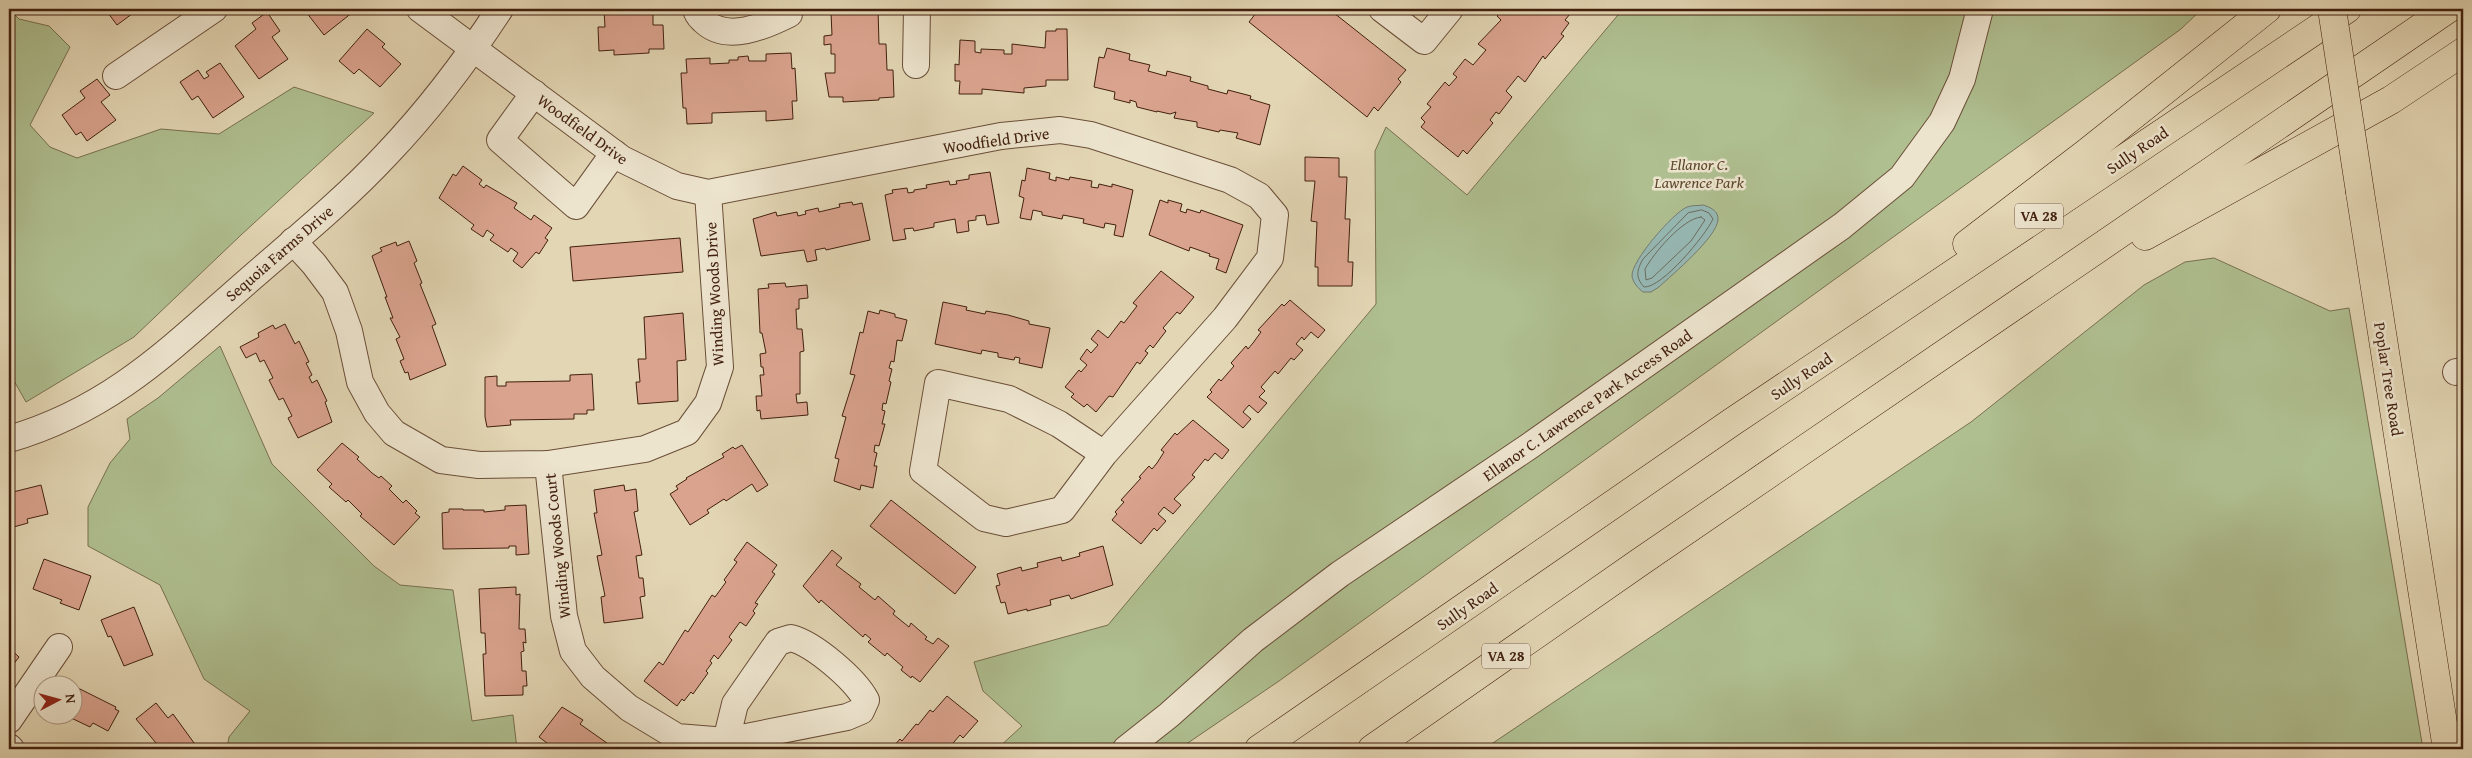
<svg xmlns="http://www.w3.org/2000/svg" width="2472" height="758" font-family="'Gentium Book Plus',serif">
	<style>
		.green { fill: #afbf90; stroke: #78704f }
		.water { fill: #96b8b3; stroke: #747b71 }
		.lines { fill: none; stroke-linecap: round; stroke-linejoin: round }
		.shore { stroke: #6c6c60; stroke-width: 1 }
		.building { fill: #daa38e; stroke: #42200e }
		.minor-casing { stroke: #6a4e38; stroke-width: 28 }
		.major-casing { stroke: #42200e; stroke-width: 29 }
		.highway-casing { stroke: #42200e; stroke-width: 29 }
		.minor { stroke: #ede4ce; stroke-width: 26 }
		.major { stroke: #e3d6b4; stroke-width: 28 }
		.highway { stroke: #e3d6b4; stroke-width: 28 }
		.major-bridge-casing { stroke: #42200e; stroke-width: 29; stroke-linecap: butt }
		.major-bridge { stroke: #e3d6b4; stroke-width: 28 }
		.labels { text-anchor: middle; stroke-width: 5; stroke-linejoin: round; paint-order: stroke }
		.shield { fill: #ede4ce; stroke: #755b48; stroke-width: 1 }
		.shield-label { font-size: 15px; font-weight: bold; fill: #42200e }
		.street-label { font-size: 16px; fill: #42200e; stroke: #ede4ce }
		.park-label { font-size: 16px; font-style: italic; fill: #5d482e; stroke: #ede4ce }
	</style>
	<rect width="100%" height="100%" fill="#e3d6b4"/>
	<filter id="stains"><feTurbulence type="fractalNoise" baseFrequency=".004" numOctaves="4"/><feColorMatrix values="0 0 0 0 .2 0 0 0 0 .09 0 0 0 0 .02 0 0 0 .5 -.17"/></filter>
	<radialGradient id="worn" r=".72"><stop offset=".6" stop-color="#630" stop-opacity="0"/><stop offset="1" stop-color="#630" stop-opacity=".3"/></radialGradient>
	<g class="green">
		<polygon points="9,9 19,19 49,26 70,47 30,125 50,147 77,158 161,129 219,134 294,87 374,113 241,235 134,337 26,402 9,372"/>
		<polygon points="1623,9 2202,9 2181,29 1279,681 1179,749 997,749 1022,726 983,691 974,662 1108,625 1376,304 1375,151 1386,127 1467,195"/>
		<polygon points="2214,258 2330,311 2349,308 2423,749 1484,749 1971,422 2144,285 2185,262"/>
		<polygon points="220,346 272,464 374,566 400,585 453,590 472,721 513,715 517,749 227,749 229,737 250,711 204,679 160,585 88,546 88,507 110,463 130,439 127,419 158,398"/>
	</g>
	<path class="water" d="M1703 205C1710 207 1719 211 1718 220 1716 238 1673 274 1659 287L1651 292H1643C1638 288 1633 283 1632 276 1631 261 1673 213 1687 207 1692 205 1698 206 1703 205Z"/>
	<g class="lines">
		<g class="shore">
			<path d="M1702 210 1709 213 1713 219C1705 236 1662 288 1644 287 1635 277 1637 270 1643 259L1688 213Z"/>
			<path d="M1701 217 1705 220 1691 241 1652 278 1646 280 1645 269C1654 253 1682 219 1701 217Z"/>
		</g>
	</g>
	<g class="building">
		<polygon points="105,9 134,9 136,11 117,25"/>
		<polygon points="310,9 351,9 353,12 324,35 306,12"/>
		<polygon points="604,9 653,9 653,25 663,25 664,49 649,49 649,53 614,55 614,50 599,51 598,27 605,27"/>
		<polygon points="824,9 878,9 879,44 886,44 887,70 893,70 894,97 879,98 879,100 843,102 843,97 829,97 825,73 835,73 835,54 831,54 831,44 824,45 824,36 832,35 831,13 824,13"/>
		<polygon points="1252,9 1329,9 1406,70 1398,79 1401,82 1378,111 1374,107 1367,117 1249,22 1256,13"/>
		<polygon points="1503,9 1563,9 1570,14 1565,20 1569,23 1561,34 1564,36 1545,59 1543,56 1525,82 1518,76 1506,91 1512,97 1499,114 1496,112 1490,120 1493,123 1467,154 1463,150 1458,157 1421,127 1425,122 1421,118 1431,107 1427,104 1445,82 1449,86 1457,77 1453,74 1465,59 1473,65 1486,50 1478,44 1501,20 1497,16"/>
		<polygon points="267,12 280,31 272,37 288,59 259,79 235,46 256,29 252,23"/>
		<polygon points="367,29 385,44 382,47 401,64 380,87 359,69 354,74 339,61"/>
		<polygon points="1056,29 1067,29 1068,80 1046,80 1046,86 1024,88 1024,93 982,89 982,94 959,94 960,81 955,81 955,64 959,65 960,40 975,41 975,52 981,53 981,49 1004,50 1004,54 1012,54 1012,44 1045,48 1046,31 1056,31"/>
		<polygon points="1107,48 1130,54 1129,60 1150,65 1148,71 1166,76 1167,71 1191,77 1190,81 1208,86 1208,89 1227,94 1228,90 1251,96 1250,99 1270,105 1260,145 1236,138 1238,133 1220,130 1219,132 1197,127 1197,122 1174,118 1176,112 1170,114 1157,111 1157,112 1137,107 1136,102 1130,100 1130,103 1114,99 1115,92 1094,87 1099,57 1104,58"/>
		<polygon points="791,53 792,69 795,68 797,101 792,101 793,119 766,121 766,111 712,113 712,123 687,124 686,108 683,108 681,73 687,73 686,59 710,58 710,64 729,63 729,60 738,60 738,57 748,56 749,61 766,61 766,54"/>
		<polygon points="220,63 244,97 213,118 198,96 192,100 180,82 198,70 204,79 209,76 206,72"/>
		<polygon points="97,79 110,95 101,102 116,120 87,141 81,132 76,135 62,115 85,98 80,91"/>
		<polygon points="1305,157 1339,158 1339,177 1347,177 1345,219 1350,219 1348,262 1353,262 1352,286 1318,286 1318,267 1315,267 1317,222 1311,221 1315,181 1305,181"/>
		<polygon points="463,166 482,180 479,184 484,188 486,185 517,203 514,208 531,220 534,215 552,228 545,238 548,240 539,254 536,252 522,268 513,261 518,253 511,248 508,252 490,240 494,235 487,230 483,237 471,229 474,225 439,198 453,174 456,176"/>
		<polygon points="1027,168 1050,173 1049,179 1056,181 1056,177 1069,180 1070,177 1092,181 1091,187 1098,188 1099,184 1112,187 1112,184 1133,190 1123,237 1114,235 1116,225 1105,223 1104,228 1083,223 1084,219 1063,215 1062,219 1042,215 1042,212 1033,210 1031,220 1020,218 1024,198 1019,196 1022,180 1025,181"/>
		<polygon points="990,172 999,223 987,225 985,215 976,216 976,220 968,221 969,231 957,233 955,219 934,223 934,227 914,231 913,228 904,229 906,239 893,241 885,195 893,193 892,190 907,188 908,193 914,192 914,190 927,188 926,185 949,181 950,185 957,184 956,181 969,179 969,175"/>
		<polygon points="1160,200 1168,203 1168,200 1182,204 1180,211 1186,213 1187,209 1200,213 1201,210 1243,225 1226,273 1216,269 1219,259 1209,256 1210,254 1190,247 1189,251 1149,235"/>
		<polygon points="852,202 853,205 862,203 870,240 826,250 825,248 815,250 817,260 807,262 804,250 761,256 753,219 776,212 777,216 797,212 798,216 806,214 805,211 818,208 819,212 840,207 839,204"/>
		<polygon points="680,238 683,272 573,281 570,247"/>
		<polygon points="409,241 417,261 414,263 422,283 420,284 436,324 432,326 446,365 410,380 408,372 405,373 400,361 404,359 396,339 400,337 390,318 393,318 385,297 387,297 372,256 382,251 380,248 396,242 397,246"/>
		<polygon points="1161,271 1194,297 1180,314 1177,312 1163,328 1166,331 1153,348 1150,345 1145,351 1148,353 1140,364 1137,362 1113,397 1109,396 1096,412 1087,404 1084,407 1071,397 1074,394 1065,387 1079,370 1081,372 1087,365 1080,359 1087,349 1091,353 1098,345 1091,339 1098,330 1108,338 1121,321 1124,323 1137,306 1133,303"/>
		<polygon points="785,283 786,287 807,285 808,298 799,299 799,309 796,309 797,329 802,329 804,351 800,352 800,394 796,394 797,403 807,402 808,415 761,419 760,410 757,411 756,396 762,396 760,375 764,375 763,367 761,367 760,354 766,353 762,333 760,333 758,289 769,288 768,284"/>
		<polygon points="1290,300 1325,330 1318,338 1311,332 1304,340 1302,337 1296,344 1303,350 1294,360 1291,358 1278,374 1275,371 1261,387 1265,391 1259,397 1267,403 1258,413 1249,405 1243,412 1251,419 1243,428 1207,397 1212,392 1210,390 1219,379 1221,381 1234,366 1231,363 1246,346 1248,349 1253,343 1261,332 1258,330 1282,304 1284,306"/>
		<polygon points="943,302 967,307 966,310 985,314 986,311 1008,315 1029,321 1029,324 1050,328 1042,368 1019,363 1020,358 1015,357 1014,360 998,357 998,353 982,350 981,354 935,344"/>
		<polygon points="880,310 895,314 895,317 907,320 902,341 897,340 894,362 891,361 889,368 892,369 889,381 891,382 886,404 883,403 882,410 885,411 882,424 885,424 879,446 875,445 874,452 877,453 874,466 877,466 873,488 861,485 860,490 834,481 839,459 835,458 846,417 842,416 855,375 850,374 860,332 863,333 868,311 879,314"/>
		<polygon points="683,313 686,360 677,361 678,401 638,404 636,382 640,382 638,359 646,359 644,317"/>
		<polygon points="285,324 295,344 299,341 309,362 306,363 312,375 309,377 312,383 317,380 327,401 325,402 332,422 298,438 288,418 292,416 283,398 279,400 269,380 273,378 264,360 260,362 256,353 246,358 240,347 259,337 258,333 273,325 275,329"/>
		<polygon points="592,374 594,410 587,410 587,414 574,414 574,419 510,420 511,425 487,427 485,417 485,377 497,376 497,386 506,386 506,382 570,381 570,375"/>
		<polygon points="1193,420 1229,450 1222,459 1215,453 1208,461 1205,459 1192,475 1195,477 1174,499 1181,505 1173,514 1164,507 1158,514 1166,521 1157,531 1154,528 1141,544 1112,520 1117,514 1115,512 1124,502 1121,500 1141,478 1139,477 1149,466 1152,469 1157,463 1164,452 1161,450 1175,433 1177,435"/>
		<polygon points="342,443 359,457 357,459 372,473 379,478 381,476 392,486 389,489 403,503 406,500 417,511 415,513 420,517 394,545 360,516 362,514 348,500 346,502 329,487 332,484 317,470"/>
		<polygon points="742,445 768,485 757,492 752,484 726,501 724,499 707,510 709,513 690,525 670,494 678,489 676,486 687,479 686,478 724,457 722,454 733,447 735,449"/>
		<polygon points="41,485 48,514 27,519 28,523 10,528 9,493"/>
		<polygon points="624,485 625,491 636,489 638,511 634,512 642,555 636,556 639,578 643,578 645,596 640,597 643,618 604,623 601,597 605,596 597,556 602,555 594,513 597,513 594,490"/>
		<polygon points="891,500 976,567 955,594 870,526"/>
		<polygon points="526,505 529,554 516,555 516,546 509,546 509,548 443,549 442,513 449,512 449,509 463,509 463,510 484,510 484,512 505,510 505,506"/>
		<polygon points="747,542 777,565 772,572 775,574 755,603 758,604 753,611 755,613 746,626 740,622 729,637 732,640 718,659 714,655 710,661 712,663 706,671 708,673 693,694 691,692 684,701 682,699 677,706 644,681 659,662 663,665 685,630 688,632 712,595 715,597 726,582 724,580 737,562 734,560"/>
		<polygon points="1103,546 1113,585 1071,599 1069,595 1050,600 1051,605 1027,611 1027,609 1008,614 1005,602 1001,603 996,586 1000,585 997,574 1021,567 1022,571 1038,567 1037,563 1061,557 1062,561 1080,556 1079,553"/>
		<polygon points="832,550 842,558 836,565 861,584 859,587 875,600 878,596 895,611 893,614 909,627 911,623 927,637 925,639 933,644 938,638 949,646 920,682 912,676 911,678 901,670 903,667 887,653 885,656 868,642 871,639 865,634 863,637 821,600 819,603 803,586"/>
		<polygon points="44,559 91,576 79,610 60,603 62,600 33,589"/>
		<polygon points="516,587 516,595 520,594 519,629 525,629 526,643 523,642 524,651 521,652 522,671 526,671 527,686 523,686 523,695 485,696 483,654 486,654 485,633 481,633 479,589"/>
		<polygon points="134,607 153,655 124,666 111,636 108,637 101,620"/>
		<polygon points="9,648 19,657 9,670"/>
		<polygon points="72,686 72,685 116,707 115,709 119,711 108,731 93,723 90,727 67,716 72,716"/>
		<polygon points="947,696 978,721 963,738 960,735 948,749 891,749 900,739 902,741 916,724 918,725 930,710 933,712"/>
		<polygon points="156,703 168,718 173,714 197,747 193,749 161,749 136,719"/>
		<polygon points="562,707 583,720 580,724 614,748 555,749 539,737"/>
	</g>
	<g class="lines">
		<g class="minor-casing">
			<g id="minor">
				<polyline points="420,9 622,159 677,186 708,193 1001,136 1060,130 1091,135 1230,180 1259,196 1275,215 1270,258 1225,318 1104,454 1062,510 1006,523 984,518 923,471 938,383 1009,399 1059,424 1104,454"/>
				<path d="M696 9C697 15 700 17 704 21 727 43 765 26 789 14V9"/>
				<polyline points="1382,9 1424,41 1450,9"/>
				<polyline points="916,65 917,9"/>
				<polyline points="116,76 214,9"/>
				<polyline points="534,93 500,140 576,206 614,153"/>
				<polyline points="293,241 314,264 335,292 349,331 360,382 377,413 394,433 441,460 479,465 548,464 645,449 687,432 708,403 720,367 708,193"/>
				<polyline points="2456,372 2463,371"/>
				<path d="M9 439C112 409 171 348 249 280 296 239 344 200 386 155 429 110 466 61 500 9"/>
				<polyline points="548,464 564,616 573,651 593,677 629,708 677,737 726,741"/>
				<path d="M791 638C814 644 855 679 866 700L861 711 847 717 726 741 735 704 778 642Z"/>
				<polyline points="9,720 59,647"/>
				<polyline points="9,747 11,749"/>
				<polyline points="1126,749 1169,715 1253,640 1340,574 1531,445 1842,226 1902,177 1942,122 1962,79 1980,9"/>
			</g>
		</g>
		<g class="major-casing">
			<polyline id="major" points="2360,192 2447,749"/>
		</g>
		<g class="highway-casing">
			<g id="highway">
				<polyline points="2145,236 2391,100 2463,52"/>
				<polyline points="1967,244 2086,153 2267,9"/>
				<polyline points="1259,749 1732,422 2347,9"/>
				<polyline points="1372,749 1640,562 2448,9"/>
			</g>
		</g>
		<use href="#minor" class="minor"/>
		<use href="#major" class="major"/>
		<use href="#highway" class="highway"/>
		<g class="major-bridge-casing">
			<polyline id="major-bridge" points="2332,9 2360,192"/>
		</g>
		<use href="#major-bridge" class="major-bridge"/>
	</g>
	<g class="labels">
		<g class="shield">
			<rect x="2015" y="203.5" width="48" height="25" rx="4"/>
			<rect x="1482" y="643.5" width="48" height="25" rx="4"/>
		</g>
		<g class="shield-label">
			<text x="2039" y="221">VA 28</text>
			<text x="1506" y="661">VA 28</text>
		</g>
		<g class="street-label">
			<text transform="translate(583 129) rotate(36)" y="6">Woodfield Drive</text>
			<text transform="translate(996 140) rotate(-8)" y="6">Woodfield Drive</text>
			<text transform="translate(2137 150) rotate(-34)" y="6">Sully Road</text>
			<text transform="translate(279 253) rotate(-41)" y="6">Sequoia Farms Drive</text>
			<text transform="translate(714 294) rotate(-93)" y="6">Winding Woods Drive</text>
			<text transform="translate(1801 376) rotate(-34)" y="6">Sully Road</text>
			<text transform="translate(2389 379) rotate(81)" y="6">Poplar Tree Road</text>
			<text transform="translate(1587 405) rotate(-35)" y="6">Ellanor C. Lawrence Park Access Road</text>
			<text transform="translate(557 546) rotate(-96)" y="6">Winding Woods Court</text>
			<text transform="translate(1467 606) rotate(-35)" y="6">Sully Road</text>
		</g>
		<g class="park-label">
			<text x="1699" y="170">Ellanor C.<tspan x="1699" dy="18">Lawrence Park</tspan></text>
		</g>
	</g>
	<rect width="2472" height="758" fill="none" stroke="#e3d6b4" stroke-width="30"/>
	<rect x="10" y="10" width="2452" height="738" fill="none" stroke="#42200e" stroke-width="2.5"/>
	<rect x="15" y="15" width="2442" height="728" fill="none" stroke="#42200e"/>
	<g transform="translate(58 700) rotate(84)"><circle r="24" fill="#ede4ce" stroke="#a99681"/>
	<path d="M0-4L9 19L0 12L-9 19Z" fill="#8f2418"/>
	<text y="-8" font-size="14" font-weight="bold" text-anchor="middle" fill="#42200e">N</text>
	</g>
	<rect width="100%" height="100%" filter="url(#stains)"/>
	<rect width="100%" height="100%" fill="url(#worn)"/>
</svg>
